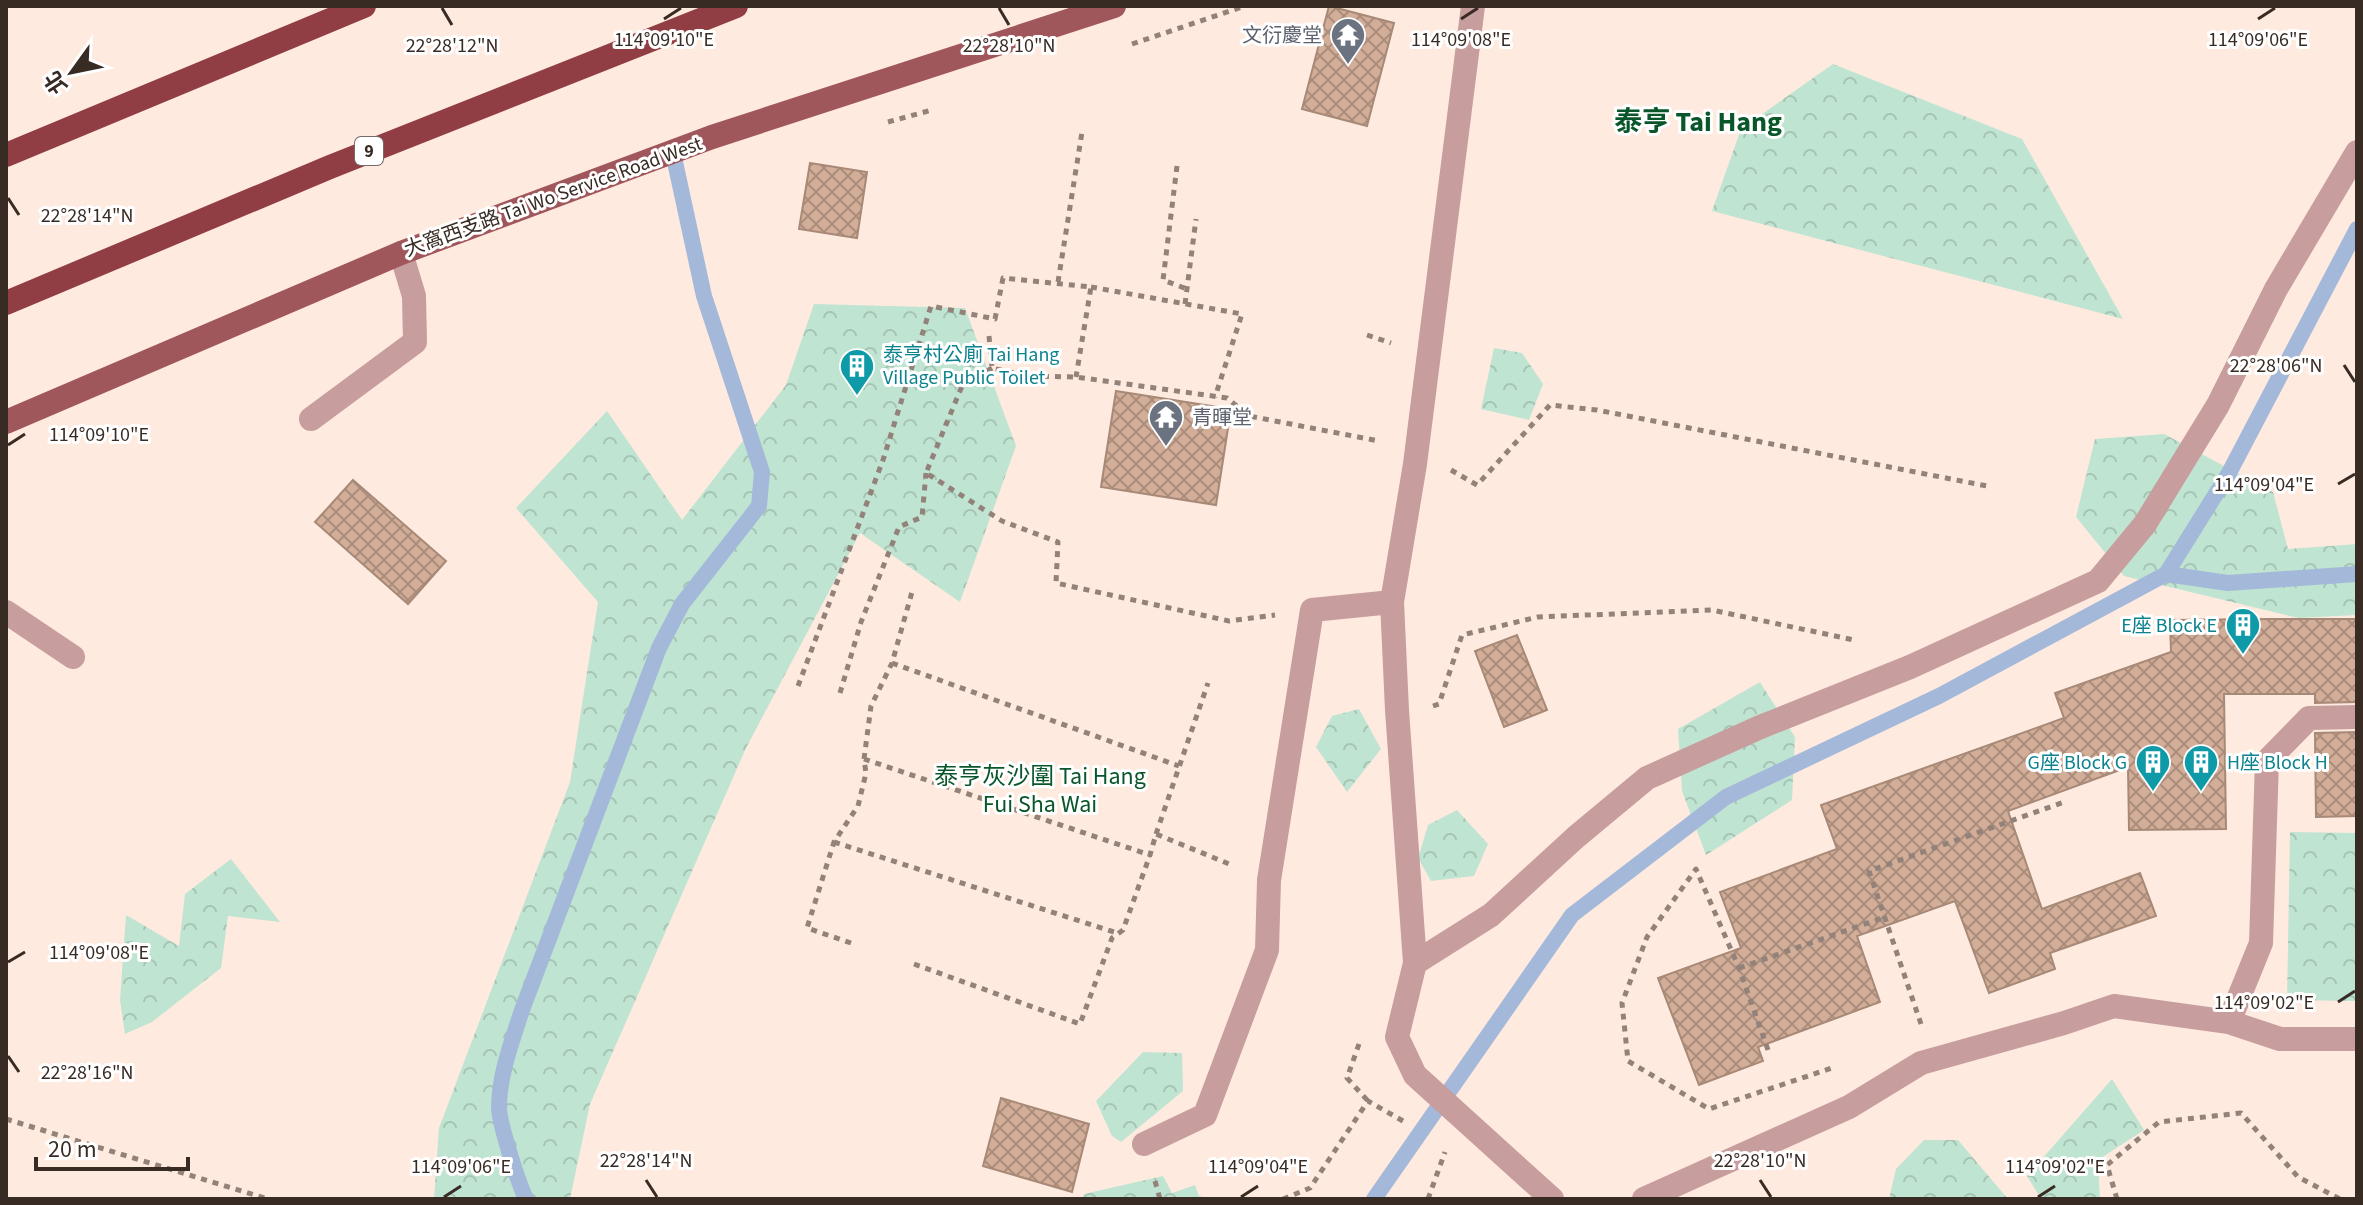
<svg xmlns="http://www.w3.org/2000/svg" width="2363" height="1205" font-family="'Source Sans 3','Noto Sans TC',sans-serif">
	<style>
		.forest { fill: url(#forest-crowns) }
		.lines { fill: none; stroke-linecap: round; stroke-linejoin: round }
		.stream { stroke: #a4b9da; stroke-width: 16 }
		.building { fill: url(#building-cross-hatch); stroke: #a78977; stroke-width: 2 }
		.path { stroke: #928279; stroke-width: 5; stroke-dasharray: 6 6; stroke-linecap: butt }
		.minor { stroke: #c79d9e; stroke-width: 24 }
		.major { stroke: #a0575c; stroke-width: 24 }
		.highway { stroke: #903d44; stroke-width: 24 }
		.ticks { fill: none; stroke: #382b24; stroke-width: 3 }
		.labels { text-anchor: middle; stroke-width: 6; stroke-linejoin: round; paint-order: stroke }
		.shield { fill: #fff; stroke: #746b66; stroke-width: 2 }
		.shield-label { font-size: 18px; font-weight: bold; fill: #382b24 }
		.worship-label { font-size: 20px; fill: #5b616d; stroke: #fff; text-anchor: end }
		.street-label { font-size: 20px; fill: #382b24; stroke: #fff }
		.culture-label { font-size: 20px; fill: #0d838f; stroke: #fff; text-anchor: start }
		.quarter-label { font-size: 24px; fill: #09562a; stroke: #fff }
		.district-label { font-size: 28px; font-weight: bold; fill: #09562a; stroke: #fff }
		.ticks-label { font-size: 20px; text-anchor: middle; fill: #382b24; stroke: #fff; stroke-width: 6; stroke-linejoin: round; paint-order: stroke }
	</style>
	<defs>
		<pattern id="forest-crowns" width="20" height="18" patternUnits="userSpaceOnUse" patternTransform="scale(2)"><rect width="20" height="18" fill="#c0e4d2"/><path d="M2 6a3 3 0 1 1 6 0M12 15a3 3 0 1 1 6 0" fill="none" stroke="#a6c4b4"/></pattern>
		<pattern id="building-cross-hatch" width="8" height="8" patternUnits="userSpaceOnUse" patternTransform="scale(2)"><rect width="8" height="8" fill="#d2ad98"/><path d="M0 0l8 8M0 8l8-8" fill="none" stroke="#ab8d7c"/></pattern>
	</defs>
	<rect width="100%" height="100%" fill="#ffeadf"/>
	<g class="forest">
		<polygon points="1833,64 2022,139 2123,319 1712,211 1741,129"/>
		<polygon points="814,304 965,308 1016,446 960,602 860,533 746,748 590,1104 570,1199 434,1199 439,1128 570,782 598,602 516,508 607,411 682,520 786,385"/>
		<polygon points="1494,348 1522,353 1543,384 1529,420 1481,409"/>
		<polygon points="2164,434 2273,492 2288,549 2357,544 2357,615 2298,618 2124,576 2076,517 2095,439"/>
		<polygon points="1760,682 1795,737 1792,800 1706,855 1682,791 1678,729"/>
		<polygon points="1359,709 1381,749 1347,792 1316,747 1332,716"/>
		<polygon points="1457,810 1488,844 1474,876 1431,881 1418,858 1428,825"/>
		<polygon points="2290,832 2357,833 2357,1001 2287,1000"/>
		<polygon points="231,859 280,922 228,916 221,968 152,1022 125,1034 120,1000 126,915 179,946 185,894"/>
		<polygon points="1143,1052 1182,1053 1183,1091 1121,1142 1112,1136 1096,1101"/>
		<polygon points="2112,1079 2144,1130 2098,1160 2100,1199 2041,1199 2027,1176"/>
		<polygon points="1924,1140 1958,1140 2008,1199 1889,1199 1896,1169"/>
		<polygon points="1163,1176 1172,1193 1195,1185 1199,1196 1210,1199 1082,1199 1084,1194"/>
	</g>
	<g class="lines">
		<g class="stream">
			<polyline points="2166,574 2228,583 2357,574"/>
			<path d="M526 1199C518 1182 500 1126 499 1108 499 1075 512 1041 522 1010L659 648 682 604 759 506 762 472 704 296 672 148"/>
			<polyline points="1374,1199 1572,915 1726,797 1939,696 2166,574 2229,473 2357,229"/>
		</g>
	</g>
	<g class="building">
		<polygon points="1329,6 1394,23 1367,126 1302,109"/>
		<polygon points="810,163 867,172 857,238 799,229"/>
		<polygon points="1116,391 1231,409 1216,505 1101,487"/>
		<polygon points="353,480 446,561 408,604 315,522"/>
		<polygon points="2267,619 2357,619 2357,702 2315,703 2315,694 2224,694 2226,829 2129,830 2128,767 2008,811 2042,909 2140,873 2156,916 2050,953 2055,969 1989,993 1955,901 1857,936 1880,1002 1758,1047 1763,1061 1699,1085 1658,978 1741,948 1720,892 1837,849 1821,805 2064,718 2055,693 2171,652 2170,620"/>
		<polygon points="1517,635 1547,710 1504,727 1475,651"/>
		<polygon points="2357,732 2357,816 2316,817 2315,733"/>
		<polygon points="1001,1098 1089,1124 1072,1192 983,1166"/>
	</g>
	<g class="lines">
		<g class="path">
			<polyline points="1132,44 1245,6"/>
			<polyline points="888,122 932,110"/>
			<polyline points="1177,166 1163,280 1187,289"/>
			<polyline points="1058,282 1082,132"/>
			<polyline points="1091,287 1242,314 1215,397"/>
			<polyline points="1185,304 1196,219"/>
			<polyline points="1367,335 1391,343"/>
			<polyline points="989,336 992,368 1028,376 1076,377 1227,398 1249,416 1379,441"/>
			<polyline points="992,368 962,386 926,473 1002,521 1058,542 1056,583 1229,621 1275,615"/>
			<polyline points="1451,470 1477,485 1550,405 1597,410 1987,486"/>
			<polyline points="892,663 1179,766"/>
			<polyline points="798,686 883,460 931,306 995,319 1003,278 1091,287 1076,377"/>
			<polyline points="840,693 861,622 899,527 922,517 926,473"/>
			<polyline points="1433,706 1439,704 1462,635 1538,617 1712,610 1854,640"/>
			<polyline points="864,759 1150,855 1156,834 1234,866"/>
			<polyline points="1156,834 1208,683"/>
			<polyline points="834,842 1117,933"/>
			<polyline points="851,943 807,928 834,842 858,806 866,773 864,759 871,706 892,663 912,592"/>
			<polyline points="914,964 1080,1024 1112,938 1123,930 1150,855"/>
			<polyline points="1739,968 1885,917"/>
			<polyline points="1921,1024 1869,871 2067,801"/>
			<polyline points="1359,1044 1347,1078 1368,1101"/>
			<polyline points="1768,1050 1739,968 1696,869 1647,937 1622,1003 1628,1061 1709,1109 1835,1067"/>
			<polyline points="6,1119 268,1199"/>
			<polyline points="1155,1181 1160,1199"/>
			<polyline points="1283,1199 1310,1188 1368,1101 1403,1121"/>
			<polyline points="1428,1199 1445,1152"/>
			<polyline points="2117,1199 2107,1165 2159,1122 2241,1113 2298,1177 2340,1199"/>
		</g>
		<g class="minor">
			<polyline points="1473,6 1415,464 1392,602 1397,710 1415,963 1397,1037 1415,1075 1552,1199"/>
			<polyline points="311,419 415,342 414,296 401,253"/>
			<polyline points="6,612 73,657"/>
			<polyline points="1415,963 1491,915 1576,837 1647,778 1758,728 1910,667 2098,581 2145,524 2218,405 2276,289 2357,152"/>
			<polyline points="2229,1022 2261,943 2267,761 2309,718 2357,717"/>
			<polyline points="1144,1144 1205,1115 1267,950 1269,880 1312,610 1392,602"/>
			<polyline points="1644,1199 1849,1107 1921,1063 2064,1023 2114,1006 2229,1022 2280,1039 2357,1039"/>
		</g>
		<polyline class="major" points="6,422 401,253 712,137 1114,6"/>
		<g class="highway">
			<polyline points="6,155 364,6"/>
			<polyline points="6,303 330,167 736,6"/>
		</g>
	</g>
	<path class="ticks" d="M442 8 452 25M999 8 1009 25M664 19 681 8M1461 19 1478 8M2258 19 2275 8M8 198 19 215M2344 365 2355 382M8 445 25 434M2338 484 2355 474M8 962 25 952M2338 1002 2355 991M8 1056 19 1072M646 1180 657 1197M1760 1180 1771 1197M444 1197 461 1186M1241 1197 1258 1186M2038 1197 2055 1186"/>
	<defs>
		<g id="temple-pin" transform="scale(1.8)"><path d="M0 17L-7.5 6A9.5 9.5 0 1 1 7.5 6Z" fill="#6b7280" stroke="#fff"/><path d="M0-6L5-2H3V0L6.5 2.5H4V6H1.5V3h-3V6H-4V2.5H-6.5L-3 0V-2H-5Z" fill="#fff"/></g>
		<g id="building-pin" transform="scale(1.8)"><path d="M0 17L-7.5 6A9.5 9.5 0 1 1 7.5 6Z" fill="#0f9aa8" stroke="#fff"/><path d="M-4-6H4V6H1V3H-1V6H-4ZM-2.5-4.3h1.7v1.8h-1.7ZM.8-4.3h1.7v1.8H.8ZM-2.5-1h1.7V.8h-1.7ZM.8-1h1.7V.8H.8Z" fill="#fff"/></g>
	</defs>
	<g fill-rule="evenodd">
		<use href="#temple-pin" x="1348" y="35"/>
		<use href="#building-pin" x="857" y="366"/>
		<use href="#temple-pin" x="1166" y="417"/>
		<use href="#building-pin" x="2243" y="625"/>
		<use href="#building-pin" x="2153" y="762"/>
		<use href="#building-pin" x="2201" y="762"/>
	</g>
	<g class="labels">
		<rect class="shield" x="355" y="137" width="28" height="28" rx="6"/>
		<g class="shield-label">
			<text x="369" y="157">9</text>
		</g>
		<g class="worship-label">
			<text x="1322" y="42">文衍慶堂</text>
			<text x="1192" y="424" text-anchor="start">青暉堂</text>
		</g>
		<g class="street-label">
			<text transform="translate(553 196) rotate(-20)" y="7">大窩西支路 Tai Wo Service Road West</text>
		</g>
		<g class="culture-label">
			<text x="883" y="361">泰亨村公廁 Tai Hang<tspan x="883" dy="23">Village Public Toilet</tspan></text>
			<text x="2217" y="632" text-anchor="end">E座 Block E</text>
			<text x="2127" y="769" text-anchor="end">G座 Block G</text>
			<text x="2227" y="769">H座 Block H</text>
		</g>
		<g class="quarter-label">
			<text x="1040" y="784">泰亨灰沙圍 Tai Hang<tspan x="1040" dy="28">Fui Sha Wai</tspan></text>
		</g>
		<g class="district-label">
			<text x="1698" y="131">泰亨 Tai Hang</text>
		</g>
	</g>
	<g class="ticks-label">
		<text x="664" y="46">114°09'10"E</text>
		<text x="1461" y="46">114°09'08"E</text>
		<text x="2258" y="46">114°09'06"E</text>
		<text x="452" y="52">22°28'12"N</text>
		<text x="1009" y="52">22°28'10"N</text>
		<text x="87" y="222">22°28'14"N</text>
		<text x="2276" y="372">22°28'06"N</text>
		<text x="99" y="441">114°09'10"E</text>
		<text x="2264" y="491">114°09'04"E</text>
		<text x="99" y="959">114°09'08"E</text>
		<text x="2264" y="1009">114°09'02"E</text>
		<text x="87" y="1079">22°28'16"N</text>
		<text x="646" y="1167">22°28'14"N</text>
		<text x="1760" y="1167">22°28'10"N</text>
		<text x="461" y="1173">114°09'06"E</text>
		<text x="1258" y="1173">114°09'04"E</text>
		<text x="2055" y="1173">114°09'02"E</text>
	</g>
	<rect width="2363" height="1205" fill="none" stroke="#382b24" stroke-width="16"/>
	<g transform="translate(72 72) rotate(237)" stroke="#ffffff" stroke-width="6" paint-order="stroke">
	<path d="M0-6L14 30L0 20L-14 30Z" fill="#382b24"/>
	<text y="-12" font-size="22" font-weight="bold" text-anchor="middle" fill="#382b24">北</text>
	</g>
	<path d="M36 1157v12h152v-12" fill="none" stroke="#382b24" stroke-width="4"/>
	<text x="48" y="1157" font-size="24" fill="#382b24" stroke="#ffffff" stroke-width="6" paint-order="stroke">20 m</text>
</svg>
